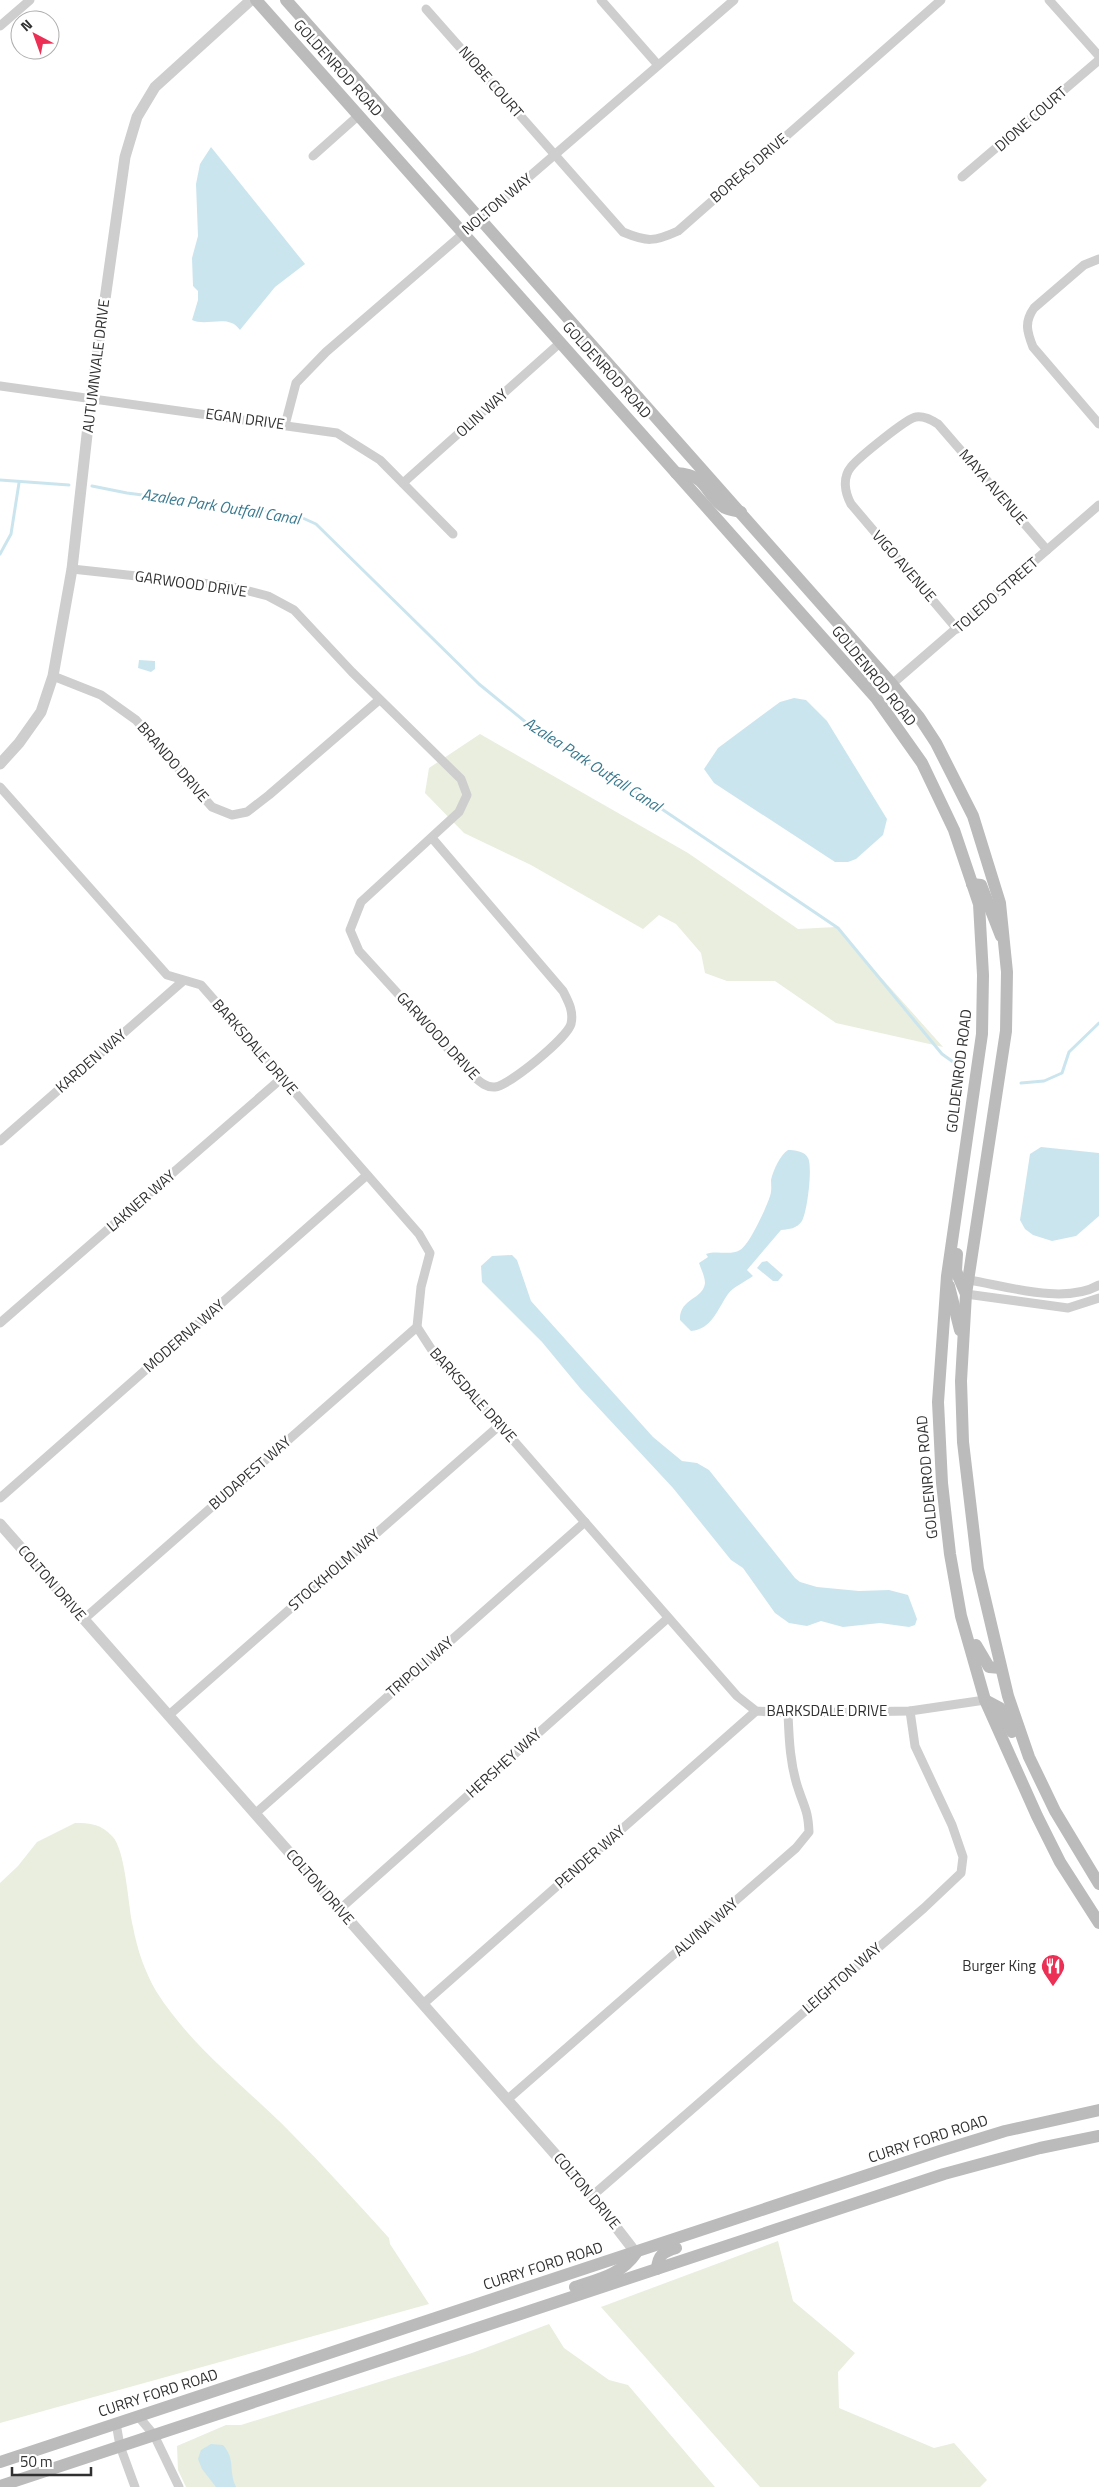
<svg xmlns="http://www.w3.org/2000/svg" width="1099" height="2487" font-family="'Titillium Web',sans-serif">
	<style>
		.green { fill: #e9eedf }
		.water { fill: #cbe5ee }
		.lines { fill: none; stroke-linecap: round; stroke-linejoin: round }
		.stream { stroke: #cbe5ee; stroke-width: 3 }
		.minor { stroke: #cecece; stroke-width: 9 }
		.tertiary { stroke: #cecece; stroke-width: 11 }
		.secondary { stroke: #bbb; stroke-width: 12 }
		.labels { text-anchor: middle; stroke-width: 5; stroke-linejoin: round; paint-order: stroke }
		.street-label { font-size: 15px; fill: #313131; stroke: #fff }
		.poi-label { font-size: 15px; fill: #313131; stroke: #fff; text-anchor: end }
		.water-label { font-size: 16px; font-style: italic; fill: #397a90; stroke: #fff }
	</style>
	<rect width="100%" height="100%" fill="#fff"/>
	<g class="green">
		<polygon points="480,734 688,853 798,929 836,927 943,1047 836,1023 775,981 727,981 705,973 701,953 676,924 659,915 643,929 531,865 464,833 425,793 429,768"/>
		<path d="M75 1823C90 1823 101 1824 112 1836 126 1850 128 1907 133 1927 137 1949 145 1972 156 1991 192 2048 245 2086 291 2133 325 2167 357 2203 389 2238L390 2244 429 2304 0 2423V1883L18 1866 37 1842Z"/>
		<polygon points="778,2241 793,2301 855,2353 838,2372 839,2408 934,2448 954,2443 987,2480 980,2487 760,2487 601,2307"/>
		<polygon points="549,2324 564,2348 609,2380 628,2385 715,2487 186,2487 178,2470 177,2446 226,2425 241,2425 472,2353"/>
	</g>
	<g class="water">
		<path d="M211 147 305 264 275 287 240 330C229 313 207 327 192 320L198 300V291L193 286 192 258 198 236 196 184 200 164Z"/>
		<polygon points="139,660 155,661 155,669 151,672 138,668"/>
		<polygon points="794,698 806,700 827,721 887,819 883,835 856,859 848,862 835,862 714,783 704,769 718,748 780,702"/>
		<polygon points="1041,1147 1099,1153 1099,1216 1076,1236 1052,1241 1033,1235 1025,1229 1020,1220 1030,1154"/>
		<path d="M788 1150C794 1150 805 1151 808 1158 813 1167 807 1213 802 1221 796 1229 790 1229 781 1230L747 1270 753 1276C745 1282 733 1287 728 1294 717 1310 712 1329 691 1331L680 1320C679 1298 703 1300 705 1283 705 1277 701 1269 699 1263L708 1257 706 1254C717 1250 730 1256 740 1250 749 1246 767 1206 770 1196 772 1190 771 1185 771 1180 773 1171 780 1155 788 1150Z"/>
		<polygon points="512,1255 517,1260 531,1301 653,1437 682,1461 697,1463 709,1470 795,1578 800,1582 817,1587 859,1591 889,1590 908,1595 917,1619 915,1625 909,1627 880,1623 843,1627 821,1621 807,1626 789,1623 775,1613 743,1568 731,1560 673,1488 580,1388 542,1342 482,1282 481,1266 492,1256"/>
		<polygon points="767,1261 783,1275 778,1281 773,1281 757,1268 762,1262"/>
		<path d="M211 2444 223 2445C236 2460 228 2469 236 2487H216L202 2469 198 2459 201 2450Z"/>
	</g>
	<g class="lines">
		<g class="stream">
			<polyline points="0,480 69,485"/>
			<polyline points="92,486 127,493 296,515 316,524 479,684 539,733 644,797 838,928 942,1054 956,1064"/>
			<polyline points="0,554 11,534 19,483"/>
			<polyline points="1021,1083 1044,1081 1062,1073 1069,1052 1099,1023"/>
		</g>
		<g class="minor">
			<polyline points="601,0 658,65"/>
			<polyline points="1049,0 1099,56"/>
			<path d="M426 9 623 232C647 242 654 242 678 231L941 0"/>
			<polyline points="0,26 30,0"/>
			<polyline points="313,156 359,115"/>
			<polyline points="962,177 1099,60"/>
			<path d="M1099 259 1084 265 1034 308C1024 322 1027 332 1033 347L1099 424"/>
			<polyline points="0,386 337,433 380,460 453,534"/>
			<polyline points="285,425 296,383 326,352 734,0"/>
			<polyline points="403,483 561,342"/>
			<path d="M72 569 229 586 268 596 294 610 352 672 461 779 467 795 459 812 361 902 350 930 359 951 472 1075C479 1081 486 1088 495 1087 510 1085 567 1038 571 1024 574 1011 568 1001 563 991L432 838"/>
			<path d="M957 629 851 504C845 493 842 478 851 467 858 458 907 418 916 417 925 416 931 420 938 424L1047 550"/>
			<polyline points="53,676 101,695 136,720 212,807 232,815 247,812 269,795 379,700"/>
			<polyline points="892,684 1099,505"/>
			<polyline points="0,787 167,975 201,985 419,1234 430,1253 421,1287 417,1327 437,1358 500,1425 737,1696 756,1711 788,1713 910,1711 985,1700"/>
			<polyline points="0,1141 183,981"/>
			<path d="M969 1280C1006 1286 1065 1305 1099 1285"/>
			<polyline points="966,1294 1068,1308 1099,1298"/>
			<polyline points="0,1323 282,1078"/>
			<polyline points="0,1498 367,1175"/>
			<polyline points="84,1619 417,1327"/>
			<polyline points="169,1715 500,1425"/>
			<polyline points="256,1813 585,1522"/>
			<polyline points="340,1909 668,1618"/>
			<polyline points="423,2004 756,1711"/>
			<path d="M508 2099 796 1848 809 1832C808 1811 805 1809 799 1791 790 1766 789 1739 788 1713"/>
			<polyline points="592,2196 924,1908 961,1873 963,1857 952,1825 915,1746 910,1711"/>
			<polyline points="138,2416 154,2435 179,2487"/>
			<polyline points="116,2423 120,2446 135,2487"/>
		</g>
		<g class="tertiary">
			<polyline points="0,764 19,743 41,712 53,676 72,569 91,399 125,157 137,117 155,87 251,0"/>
			<polyline points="0,1524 592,2196 636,2253"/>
		</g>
		<g class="secondary">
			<polyline points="256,0 876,698 922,763 954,830 979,904 983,975 982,1034 947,1276 938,1402 942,1483 950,1554 961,1616 985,1700 1037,1816 1060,1862 1099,1923"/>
			<polyline points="286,0 892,684 919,717 936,743 973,816 1000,903 1007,972 1006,1031 966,1294 961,1381 963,1442 978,1569 1008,1696 1029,1757 1055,1811 1099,1884"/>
			<path d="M676 473C709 475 703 493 725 508 729 510 736 511 741 512"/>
			<polyline points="972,884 981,885 1001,936"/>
			<polyline points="957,1254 956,1271 966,1294"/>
			<polyline points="949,1286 960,1330"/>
			<polyline points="976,1645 989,1667 1001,1668"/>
			<polyline points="985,1700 1000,1708 1012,1732"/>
			<path d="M657 2269C658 2255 663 2252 676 2248"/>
			<path d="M575 2287C599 2279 621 2275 636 2253"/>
			<polyline points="0,2462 940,2151 1005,2131 1099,2110"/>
			<polyline points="0,2486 944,2174 1040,2148 1099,2136"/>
		</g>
	</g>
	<defs>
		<g id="restaurant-pin" transform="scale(1.25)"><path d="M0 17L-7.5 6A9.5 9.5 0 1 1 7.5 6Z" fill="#ec2f55" stroke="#fff"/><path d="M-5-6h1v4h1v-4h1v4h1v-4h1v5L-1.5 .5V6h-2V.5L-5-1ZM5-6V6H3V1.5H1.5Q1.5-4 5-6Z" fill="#fff"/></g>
	</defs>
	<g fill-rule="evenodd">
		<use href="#restaurant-pin" x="1053" y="1966"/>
	</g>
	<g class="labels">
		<g class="street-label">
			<text transform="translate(338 68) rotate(48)" y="5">GOLDENROD ROAD</text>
			<text transform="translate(491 82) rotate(49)" y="5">NIOBE COURT</text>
			<text transform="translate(1031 119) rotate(-41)" y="5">DIONE COURT</text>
			<text transform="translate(749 168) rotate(-41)" y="5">BOREAS DRIVE</text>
			<text transform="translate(497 204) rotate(-40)" y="5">NOLTON WAY</text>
			<text transform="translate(96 366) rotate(-83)" y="5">AUTUMNVALE DRIVE</text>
			<text transform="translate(607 370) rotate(48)" y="5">GOLDENROD ROAD</text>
			<text transform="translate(482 413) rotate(-42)" y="5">OLIN WAY</text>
			<text transform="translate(245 419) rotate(8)" y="5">EGAN DRIVE</text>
			<text transform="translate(993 487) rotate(49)" y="5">MAYA AVENUE</text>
			<text transform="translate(904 566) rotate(49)" y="5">VIGO AVENUE</text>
			<text transform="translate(191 584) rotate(8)" y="5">GARWOOD DRIVE</text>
			<text transform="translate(996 595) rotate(-41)" y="5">TOLEDO STREET</text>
			<text transform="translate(874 676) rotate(51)" y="5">GOLDENROD ROAD</text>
			<text transform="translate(173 762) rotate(49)" y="5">BRANDO DRIVE</text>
			<text transform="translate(438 1036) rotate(47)" y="5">GARWOOD DRIVE</text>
			<text transform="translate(255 1047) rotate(49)" y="5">BARKSDALE DRIVE</text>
			<text transform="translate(91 1061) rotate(-41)" y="5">KARDEN WAY</text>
			<text transform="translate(959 1071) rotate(-83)" y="5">GOLDENROD ROAD</text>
			<text transform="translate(141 1201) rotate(-41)" y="5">LAKNER WAY</text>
			<text transform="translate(184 1336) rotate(-41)" y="5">MODERNA WAY</text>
			<text transform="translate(473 1395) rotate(48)" y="5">BARKSDALE DRIVE</text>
			<text transform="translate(250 1473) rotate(-41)" y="5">BUDAPEST WAY</text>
			<text transform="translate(927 1477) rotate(-95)" y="5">GOLDENROD ROAD</text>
			<text transform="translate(334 1570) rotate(-41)" y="5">STOCKHOLM WAY</text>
			<text transform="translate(52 1583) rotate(49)" y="5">COLTON DRIVE</text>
			<text transform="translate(420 1667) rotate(-41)" y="5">TRIPOLI WAY</text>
			<text x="827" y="1716">BARKSDALE DRIVE</text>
			<text transform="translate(504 1763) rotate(-42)" y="5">HERSHEY WAY</text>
			<text transform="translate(590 1857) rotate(-41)" y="5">PENDER WAY</text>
			<text transform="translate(320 1887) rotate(49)" y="5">COLTON DRIVE</text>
			<text transform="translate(706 1927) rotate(-41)" y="5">ALVINA WAY</text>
			<text transform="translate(842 1978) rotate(-41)" y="5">LEIGHTON WAY</text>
			<text transform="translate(928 2139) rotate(-18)" y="5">CURRY FORD ROAD</text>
			<text transform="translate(587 2191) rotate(50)" y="5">COLTON DRIVE</text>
			<text transform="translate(543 2266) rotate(-18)" y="5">CURRY FORD ROAD</text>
			<text transform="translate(158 2393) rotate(-18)" y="5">CURRY FORD ROAD</text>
		</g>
		<g class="poi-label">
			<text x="1036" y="1971">Burger King</text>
		</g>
		<g class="water-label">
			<text transform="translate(221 506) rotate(9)" y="6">Azalea Park Outfall Canal</text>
			<text transform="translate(593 764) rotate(33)" y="6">Azalea Park Outfall Canal</text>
		</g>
	</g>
	<g transform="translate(35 35) rotate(319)"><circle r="24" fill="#ffffff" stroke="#adadad"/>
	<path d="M0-4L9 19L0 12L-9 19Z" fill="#ec2f55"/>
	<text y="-8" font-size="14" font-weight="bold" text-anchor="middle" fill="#313131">N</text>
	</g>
	<path d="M12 2467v8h79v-8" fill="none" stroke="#313131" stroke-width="2.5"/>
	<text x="20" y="2467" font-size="15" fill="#313131" stroke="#ffffff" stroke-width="4" paint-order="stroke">50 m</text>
</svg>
